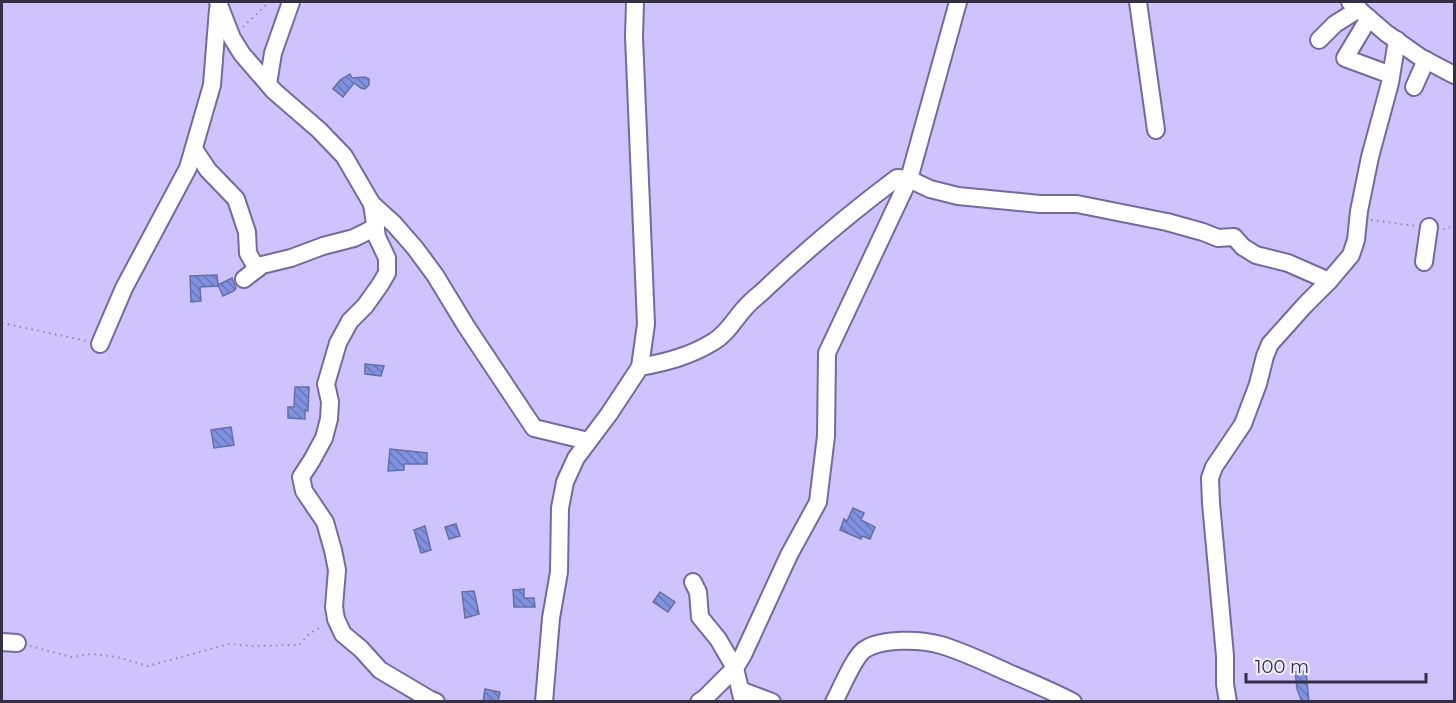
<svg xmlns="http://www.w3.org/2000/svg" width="1456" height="703" font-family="Montserrat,sans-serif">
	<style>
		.building { fill: url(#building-back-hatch); stroke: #6571a3; stroke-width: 1.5 }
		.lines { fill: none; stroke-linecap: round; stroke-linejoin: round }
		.minor-casing { stroke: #756a9d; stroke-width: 20 }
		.path { stroke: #9189b4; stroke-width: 2; stroke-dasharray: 1.5 4.5; stroke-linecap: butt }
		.minor { stroke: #fff; stroke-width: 16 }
	</style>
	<defs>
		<pattern id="building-back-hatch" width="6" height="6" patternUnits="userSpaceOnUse" patternTransform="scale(1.5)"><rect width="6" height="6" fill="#8191e1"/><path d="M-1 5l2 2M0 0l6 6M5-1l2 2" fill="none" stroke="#6a77b8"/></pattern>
	</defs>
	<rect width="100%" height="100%" fill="#cec3fc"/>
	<g class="building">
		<polygon points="350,74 352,78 365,77 369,79 369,85 365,89 361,88 354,83 343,97 333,89 340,80"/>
		<polygon points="217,275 218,285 232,278 236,288 234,291 223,296 218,285 218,286 200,287 201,301 191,302 190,276"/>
		<polygon points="365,364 384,366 381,376 365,374"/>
		<polygon points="295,387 309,387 308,411 305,410 305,419 288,418 288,407 294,407"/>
		<polygon points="231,427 234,445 214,448 211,430"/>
		<polygon points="390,449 427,453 427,464 404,464 404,470 388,471"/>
		<polygon points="853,508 864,513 861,520 875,527 870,539 862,536 861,539 840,530 844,519 847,521"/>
		<polygon points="456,524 460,536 449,539 445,527"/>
		<polygon points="425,526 431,550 421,553 414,530"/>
		<polygon points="524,589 524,598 534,598 535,607 514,607 513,590"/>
		<polygon points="474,591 479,614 465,618 462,592"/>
		<polygon points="660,592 675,602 668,612 653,602"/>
		<polygon points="1306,671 1309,702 1302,702 1297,689 1295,672"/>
		<polygon points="485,689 500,692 498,702 483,702"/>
	</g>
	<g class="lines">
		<g class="minor-casing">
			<g id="minor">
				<polyline points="218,2 232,38 242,54 274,91 319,130 344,156 372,204 394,224 415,248 435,275 466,326 534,428 588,441"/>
				<polyline points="635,2 634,37 646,324 640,367"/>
				<polyline points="1138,2 1156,130"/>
				<polyline points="1350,2 1386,33 1420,57 1454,75"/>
				<polyline points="1369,18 1345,58 1391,75"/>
				<polyline points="1319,40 1335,24 1359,9"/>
				<polyline points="268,84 273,53 291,2"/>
				<polyline points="1414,87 1426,60"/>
				<polyline points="194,149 208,170 236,199 247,232 248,253 257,269"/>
				<polyline points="372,204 377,237 387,258 387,273 380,285 365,306 350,321 338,343 326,384 330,402 329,419 324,438 312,460 301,477 304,491 325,522 333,550 337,570 334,607 336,619 343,634 361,649 380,670 429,699 436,702"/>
				<polyline points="1424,262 1429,227"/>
				<polyline points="244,279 262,265 291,258 323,246 354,238 376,227"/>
				<polyline points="100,344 124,288 188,168 212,85 218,9"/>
				<polyline points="693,582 698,592 700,617 718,639 735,668 743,702"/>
				<polyline points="2,642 17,643"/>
				<polyline points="740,690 772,702"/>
				<path d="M544 702 551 618 559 572 560 508 565 482 576 458 609 414 640 367C667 362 690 356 713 342 727 334 734 320 744 309 749 303 755 298 761 293 804 252 849 214 897 178L909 179 930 189 958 196 1040 204H1077L1167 222 1203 232 1218 238 1234 237 1243 247 1256 255 1288 263 1329 281"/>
				<polyline points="699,702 705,698 735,668 743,655 789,555 818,502 826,436 827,353 909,179 958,2"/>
				<path d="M834 702C841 689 854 657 864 650 881 638 921 639 941 645 964 652 987 663 1009 673 1030 682 1052 691 1073 702"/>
				<polyline points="1228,702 1225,684 1225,656 1211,503 1210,478 1214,467 1243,424 1258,384 1265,356 1270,344 1305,305 1329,281 1351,255 1356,240 1359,211 1370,157 1390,83 1397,40"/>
			</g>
		</g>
		<g class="path">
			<polyline points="243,27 269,2"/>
			<polyline points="1371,220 1416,226"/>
			<polyline points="1443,229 1454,226"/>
			<polyline points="2,323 87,341"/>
			<polyline points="30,646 71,657 92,654 117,657 148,666 229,644 250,646 299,645 310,633 323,626"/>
		</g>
		<use href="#minor" class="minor"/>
	</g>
	<rect width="1456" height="703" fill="none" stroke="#332f45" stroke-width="6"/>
	<path d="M1246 673v9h180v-9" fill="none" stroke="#332f45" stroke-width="3"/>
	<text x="1255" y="673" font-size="18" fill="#332f45" stroke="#edeafc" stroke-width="4.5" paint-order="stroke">100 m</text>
</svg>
